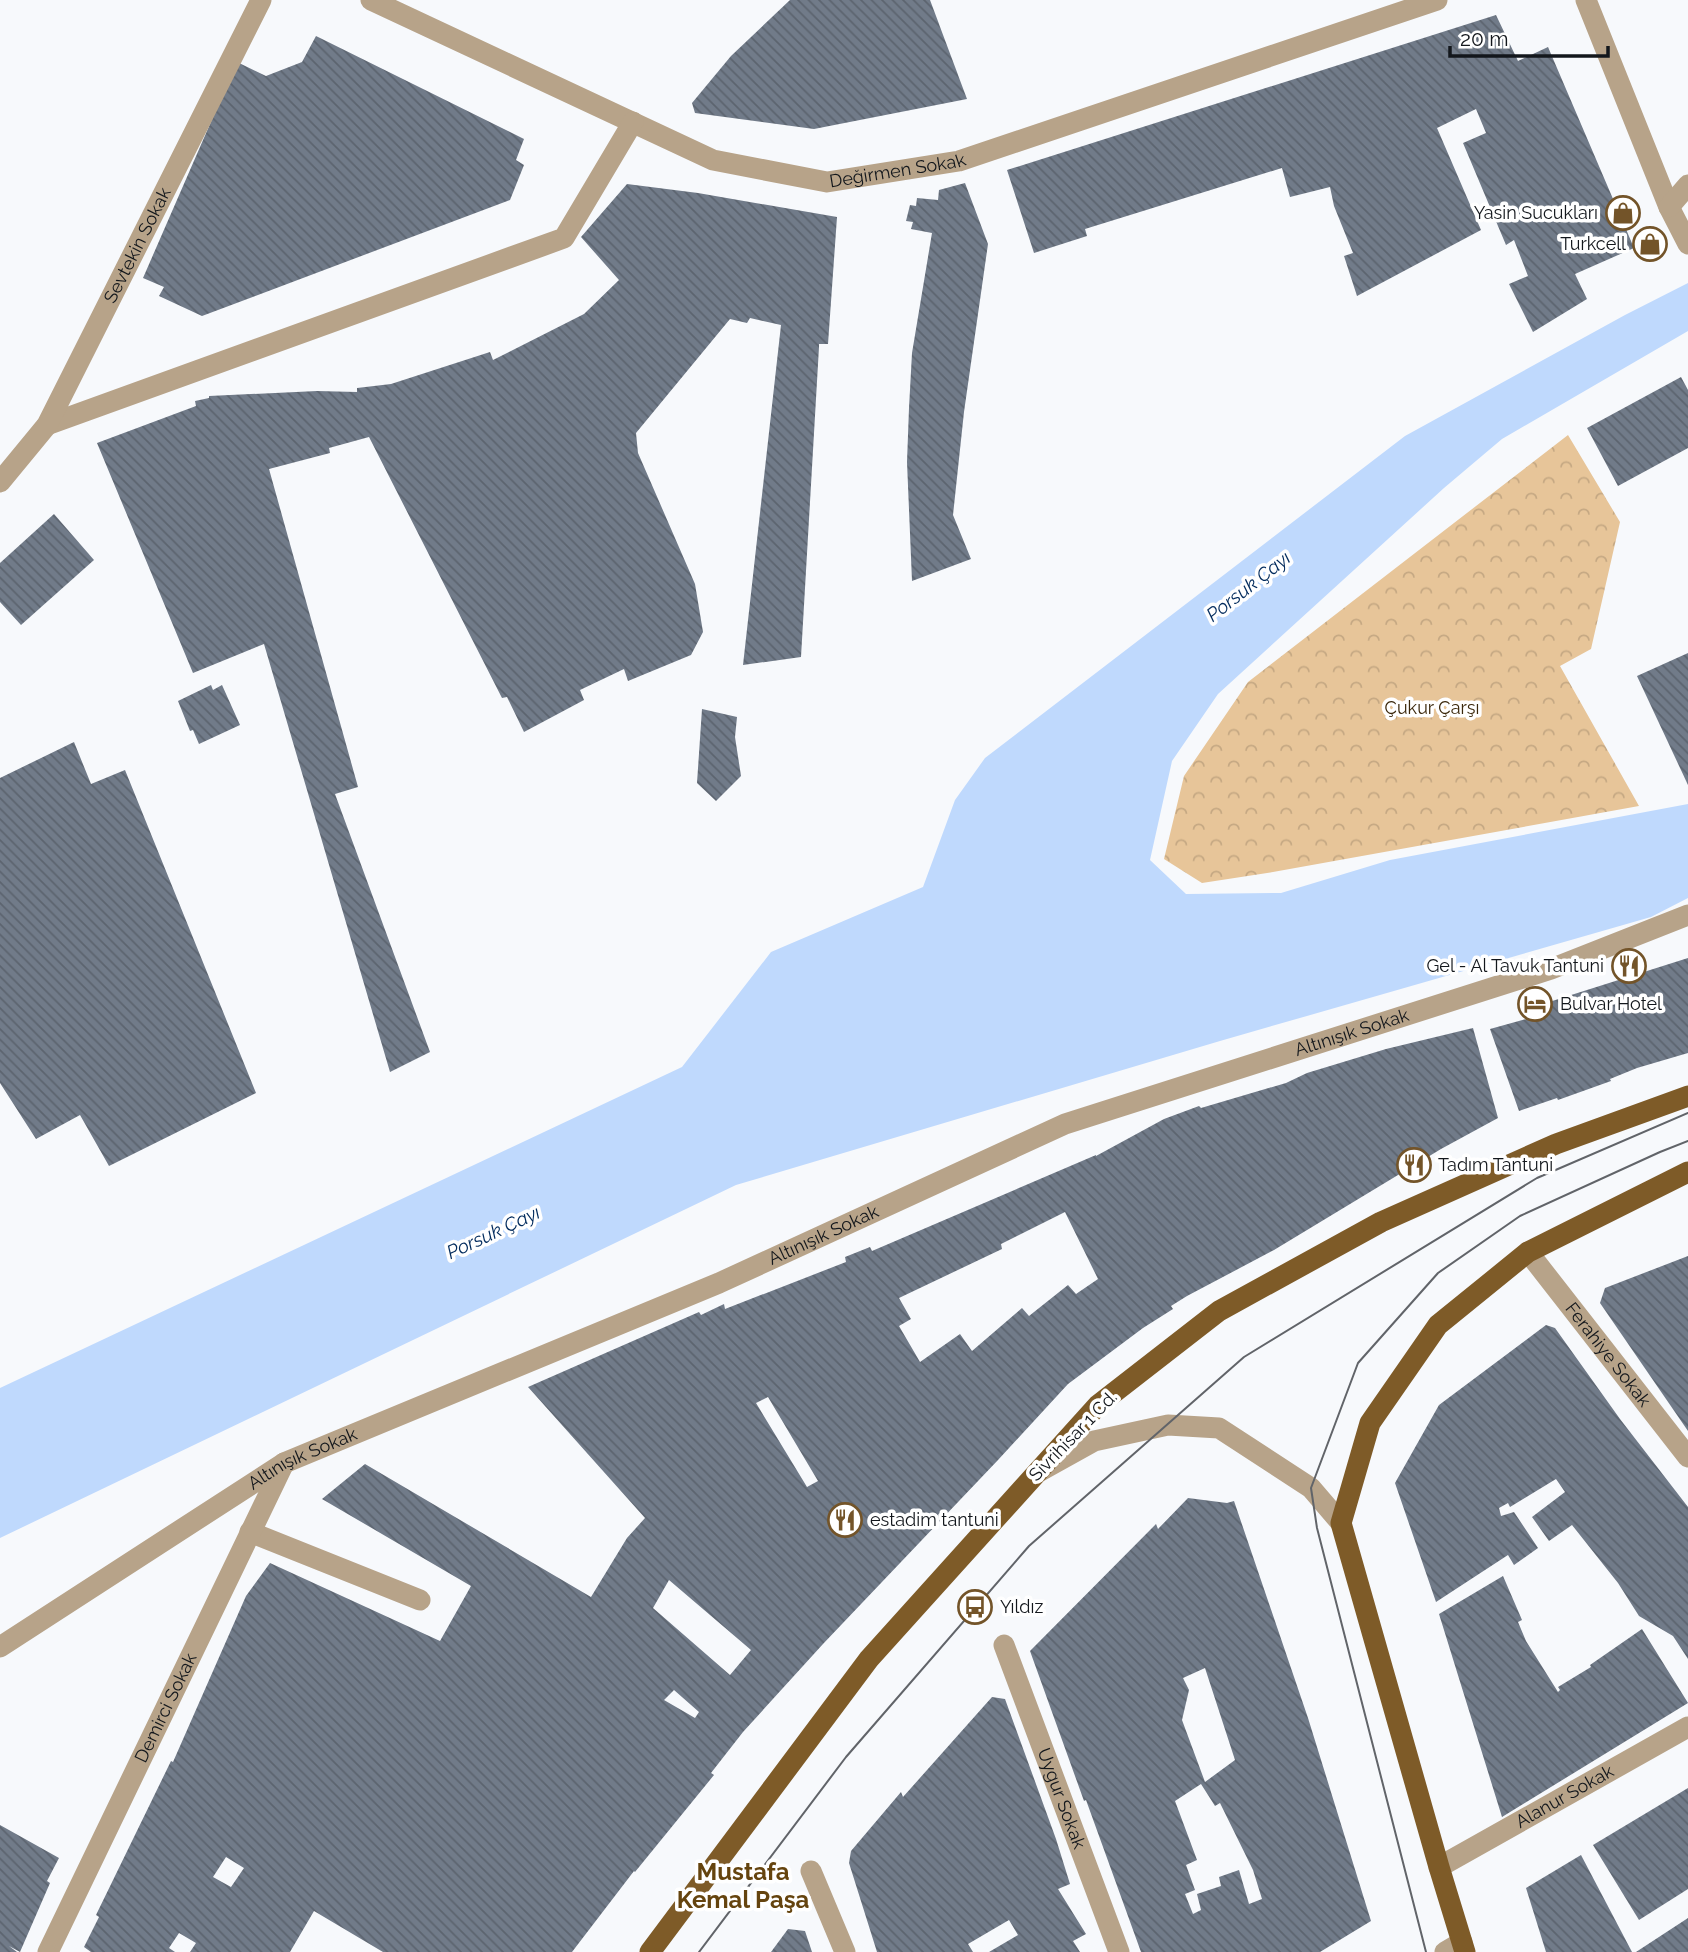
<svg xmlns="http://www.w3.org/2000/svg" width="1688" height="1952" font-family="Raleway,sans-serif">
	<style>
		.park { fill: url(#park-crowns) }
		.water { fill: #bfd9fd }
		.building { fill: url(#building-back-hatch); fill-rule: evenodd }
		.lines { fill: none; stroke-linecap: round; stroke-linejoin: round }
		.minor { stroke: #b7a389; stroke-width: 21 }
		.major { stroke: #7e5b28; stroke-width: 21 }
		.tram { stroke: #616469; stroke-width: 2 }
		.labels { text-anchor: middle; stroke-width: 7; stroke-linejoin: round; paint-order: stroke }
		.street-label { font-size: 18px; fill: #13171c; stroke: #fff }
		.poi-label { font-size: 18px; fill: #13171c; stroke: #fff; text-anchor: start }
		.park-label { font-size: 18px; fill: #3a270b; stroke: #fff }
		.water-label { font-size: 19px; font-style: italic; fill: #002a5c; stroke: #fff }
		.district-label { font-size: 24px; font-weight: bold; fill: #65440f; stroke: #fff }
	</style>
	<defs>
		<pattern id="park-crowns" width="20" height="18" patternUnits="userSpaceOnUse" patternTransform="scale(1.75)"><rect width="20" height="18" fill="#e7c599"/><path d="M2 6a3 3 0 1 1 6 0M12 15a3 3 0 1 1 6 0" fill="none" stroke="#c5a883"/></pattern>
		<pattern id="building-back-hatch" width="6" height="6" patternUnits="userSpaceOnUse" patternTransform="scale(1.75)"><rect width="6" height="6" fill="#717b89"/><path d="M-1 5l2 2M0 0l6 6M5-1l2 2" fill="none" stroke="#5c646f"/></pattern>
	</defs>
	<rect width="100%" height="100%" fill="#f7f9fc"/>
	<polygon class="park" points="1568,435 1620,522 1591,649 1560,666 1639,806 1273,872 1202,883 1164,859 1184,776 1248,682"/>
	<polygon class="water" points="1688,283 1688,331 1502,439 1444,488 1218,694 1172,761 1150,860 1186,894 1281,893 1390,860 1688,804 1688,898 1651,917 1220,1041 736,1185 0,1538 0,1388 682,1067 771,952 923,887 955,800 985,758 1405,436 1625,315"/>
	<g class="building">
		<polygon points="790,0 930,0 967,99 814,129 695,113 692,103 731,56"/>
		<polygon points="1496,15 1518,61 1548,47 1634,248 1575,274 1587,299 1533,332 1509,284 1528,276 1514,240 1506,245 1463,143 1486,133 1476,109 1437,128 1481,230 1357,296 1344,256 1353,253 1334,206 1330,187 1290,197 1282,168 1085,229 1087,236 1034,253 1007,170"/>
		<polygon points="316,36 524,139 516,160 524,165 510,200 202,316 159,296 164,287 143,278 237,62 266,76 302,62"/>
		<polygon points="965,183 988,244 964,412 953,515 971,559 912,581 907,462 909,408 912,353 932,233 911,229 913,222 906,221 910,205 916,206 917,198 938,200 939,190"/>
		<polygon points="627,184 698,193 837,217 828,344 819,344 819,347 801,657 743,665 781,325 750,318 747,323 730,319 636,433 638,453 695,584 703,632 691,655 628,681 624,669 580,690 584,700 524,732 507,697 502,698 369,437 329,448 330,453 269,469 358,787 335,794 430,1052 390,1072 264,644 193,673 97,443 196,406 195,401 209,398 209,396 317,391 357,392 357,388 391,384 490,352 493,360 584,314 619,280 581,237"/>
		<polygon points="1681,377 1688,390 1688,448 1618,486 1587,428"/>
		<polygon points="54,514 94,560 21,625 0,602 0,563"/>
		<polygon points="1688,653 1688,785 1637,676"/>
		<polygon points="211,685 213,690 222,685 240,725 199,744 193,730 190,731 178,701"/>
		<polygon points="702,709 737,717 735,737 741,776 716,801 697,783"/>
		<polygon points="74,742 91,784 125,770 256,1093 109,1166 80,1115 36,1139 0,1083 0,778"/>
		<polygon points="1688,958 1688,1053 1637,1068 1610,1079 1611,1081 1558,1100 1557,1098 1519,1111 1490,1029 1530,1018 1527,1009"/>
		<path d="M1473 1028 1498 1118 1441 1149 1274 1250 1187 1296 1171 1306 1173 1309 1143 1328 1068 1384 998 1460 823 1644 743 1732 711 1773 714 1775 635 1872 634 1871 572 1952H383L314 1911 290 1952H190L196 1943 179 1933 169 1948 175 1952H91L84 1947 99 1917 96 1915 171 1761 173 1762 246 1596 270 1563 440 1641 471 1586 322 1499 365 1464 591 1597 627 1538 645 1518 528 1387 699 1312 701 1315 724 1304 725 1309 846 1262 845 1257 870 1247 872 1251 1096 1155V1156L1164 1119 1199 1106 1201 1108 1286 1083 1307 1073 1386 1049ZM1065 1212 1098 1279 1076 1294 1068 1285 1029 1316 1022 1308 972 1351 960 1334 920 1362 899 1326 911 1319 899 1298 1002 1249 1001 1244ZM768 1397 818 1481 807 1487 756 1403ZM669 1580 751 1650 730 1675 653 1608ZM674 1690 699 1712 695 1718 664 1700ZM226 1857 244 1868 231 1887 213 1877Z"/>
		<polygon points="1688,1256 1688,1431 1600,1303 1605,1288"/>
		<polygon points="1546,1325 1555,1328 1620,1419 1688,1507 1688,1659 1673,1636 1639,1616 1618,1583 1572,1525 1549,1541 1532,1517 1565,1492 1556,1479 1510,1507 1508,1503 1499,1508 1501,1516 1514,1512 1538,1548 1514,1565 1508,1555 1436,1602 1395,1483 1439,1405"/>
		<path d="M1188 1498 1227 1503 1234 1501 1308 1718 1371 1921 1320 1952H1141L1086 1800 1084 1801 1030 1651 1156 1524 1158 1529ZM1205 1668 1235 1760 1205 1782 1182 1720 1189 1690 1183 1678ZM1201 1784 1215 1806 1220 1803 1253 1870 1262 1899 1249 1904 1239 1870 1219 1877 1221 1886 1197 1894 1201 1910 1193 1914 1185 1894 1195 1890 1186 1865 1197 1860 1175 1801Z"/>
		<polygon points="1503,1576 1522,1620 1518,1622 1526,1641 1558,1692 1560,1690 1558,1687 1591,1667 1590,1665 1642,1629 1688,1703 1502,1817 1439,1614"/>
		<polygon points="992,1697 1005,1699 1056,1839 1070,1884 1058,1889 1086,1934 1073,1941 1080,1952 989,1952 1018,1935 1009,1920 968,1944 973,1952 877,1952 849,1863 851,1851 901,1792 903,1797"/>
		<polygon points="1688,1788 1688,1889 1639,1920 1593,1845"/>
		<polygon points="0,1825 59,1858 47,1881 50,1883 20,1952 9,1946 17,1952 0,1952"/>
		<polygon points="1581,1855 1632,1952 1546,1952 1526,1888"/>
		<polygon points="1688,1918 1688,1952 1636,1952"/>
		<polygon points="788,1929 805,1931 812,1952 771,1952"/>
	</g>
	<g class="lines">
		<g class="minor">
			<path id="s1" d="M371 0 713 160 827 182 959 161 1437 0"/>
			<polyline points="1586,0 1669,207 1688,244"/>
			<polyline points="1669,207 1688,185"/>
			<polyline points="47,425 564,238 633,122"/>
			<path id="s2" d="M0 482 47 425 261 0"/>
			<path id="s3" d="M1528 1252 1688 1457"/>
			<polyline points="1040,1471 1094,1441 1168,1425 1219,1428 1311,1488 1341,1523"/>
			<polyline points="250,1532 420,1600"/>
			<path id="s4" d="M1004 1645 1119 1952"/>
			<path id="s5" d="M0 1647 284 1463 719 1283 1065 1124 1551 969 1688 915"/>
			<path id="s6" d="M1439 1867 1688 1727"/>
			<polyline points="811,1871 845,1952"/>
			<path id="s7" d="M48 1952 284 1463"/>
			<polyline points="1445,1952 1462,1942"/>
		</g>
		<g class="major">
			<polyline points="650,1952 869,1659 1098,1405 1219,1311 1381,1222 1556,1144 1688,1096"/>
			<polyline points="1465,1952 1439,1867 1341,1523 1370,1423 1438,1325 1528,1252 1688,1172"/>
		</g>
		<g class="tram">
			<polyline points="699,1952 846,1757 1029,1546 1244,1357 1537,1178 1688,1113"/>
			<polyline points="1426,1952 1317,1528 1311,1488 1358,1363 1438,1273 1520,1216 1660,1152 1688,1141"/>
		</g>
	</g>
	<defs>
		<g id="shop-ring" transform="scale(1.75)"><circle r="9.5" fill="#fff" stroke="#735429" stroke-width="1.5"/><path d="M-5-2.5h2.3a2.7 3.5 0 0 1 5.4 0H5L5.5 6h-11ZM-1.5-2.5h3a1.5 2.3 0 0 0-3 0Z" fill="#735429"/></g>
		<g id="restaurant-ring" transform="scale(1.75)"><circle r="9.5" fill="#fff" stroke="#735429" stroke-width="1.5"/><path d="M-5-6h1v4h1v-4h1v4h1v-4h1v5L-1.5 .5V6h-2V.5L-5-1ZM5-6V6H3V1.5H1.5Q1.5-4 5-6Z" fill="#735429"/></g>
		<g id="hotel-ring" transform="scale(1.75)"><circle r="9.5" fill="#fff" stroke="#735429" stroke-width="1.5"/><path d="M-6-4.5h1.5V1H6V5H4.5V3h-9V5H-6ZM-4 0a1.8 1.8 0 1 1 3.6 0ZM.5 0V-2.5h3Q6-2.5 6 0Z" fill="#735429"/></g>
		<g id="bus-ring" transform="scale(1.75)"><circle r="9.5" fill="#fff" stroke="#735429" stroke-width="1.5"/><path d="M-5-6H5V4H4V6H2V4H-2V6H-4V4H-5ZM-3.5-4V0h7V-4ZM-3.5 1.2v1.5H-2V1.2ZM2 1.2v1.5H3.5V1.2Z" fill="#735429"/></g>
	</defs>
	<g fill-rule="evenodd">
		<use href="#shop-ring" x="1623" y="213"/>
		<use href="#shop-ring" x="1650" y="244"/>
		<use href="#restaurant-ring" x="1629" y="966"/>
		<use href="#hotel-ring" x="1535" y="1004"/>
		<use href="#restaurant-ring" x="1414" y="1165"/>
		<use href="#restaurant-ring" x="845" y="1520"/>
		<use href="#bus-ring" x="975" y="1607"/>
	</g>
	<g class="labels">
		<g class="street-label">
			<text dy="6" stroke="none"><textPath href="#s1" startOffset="565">Değirmen Sokak</textPath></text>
			<text dy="6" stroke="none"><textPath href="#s2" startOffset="275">Sevtekin Sokak</textPath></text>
			<text dy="6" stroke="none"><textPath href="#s5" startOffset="1491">Altınışık Sokak</textPath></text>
			<text dy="6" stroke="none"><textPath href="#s5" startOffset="924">Altınışık Sokak</textPath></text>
			<text dy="6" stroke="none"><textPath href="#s3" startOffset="130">Ferahiye Sokak</textPath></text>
			<text transform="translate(1073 1436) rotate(-46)" y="6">Sivrihisar 1 Cd.</text>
			<text dy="6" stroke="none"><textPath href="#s5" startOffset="357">Altınışık Sokak</textPath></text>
			<text dy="6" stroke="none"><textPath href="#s7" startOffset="271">Demirci Sokak</textPath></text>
			<text dy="6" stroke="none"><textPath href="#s6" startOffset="144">Alanur Sokak</textPath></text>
			<text dy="6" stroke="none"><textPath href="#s4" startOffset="164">Uygur Sokak</textPath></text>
		</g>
		<g class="poi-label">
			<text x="1598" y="219" text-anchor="end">Yasin Sucukları</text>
			<text x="1626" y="250" text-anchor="end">Turkcell</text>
			<text x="1604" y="972" text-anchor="end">Gel - Al Tavuk Tantuni</text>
			<text x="1560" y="1010">Bulvar Hotel</text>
			<text x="1438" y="1171">Tadım Tantuni</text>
			<text x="870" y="1526">estadim tantuni</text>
			<text x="1000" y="1613">Yıldız</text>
		</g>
		<g class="park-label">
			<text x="1432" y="714">Çukur Çarşı</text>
		</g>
		<g class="water-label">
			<text transform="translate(1248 586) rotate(-38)" y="7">Porsuk Çayı</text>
			<text transform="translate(493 1232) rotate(-25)" y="7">Porsuk Çayı</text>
		</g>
		<g class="district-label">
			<text x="743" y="1880">Mustafa<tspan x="743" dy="28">Kemal Paşa</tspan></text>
		</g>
	</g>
	<path d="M1450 46v10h158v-10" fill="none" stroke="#13171c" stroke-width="3.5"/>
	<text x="1460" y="46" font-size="21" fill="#13171c" stroke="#ffffff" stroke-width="5" paint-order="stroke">20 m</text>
</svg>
